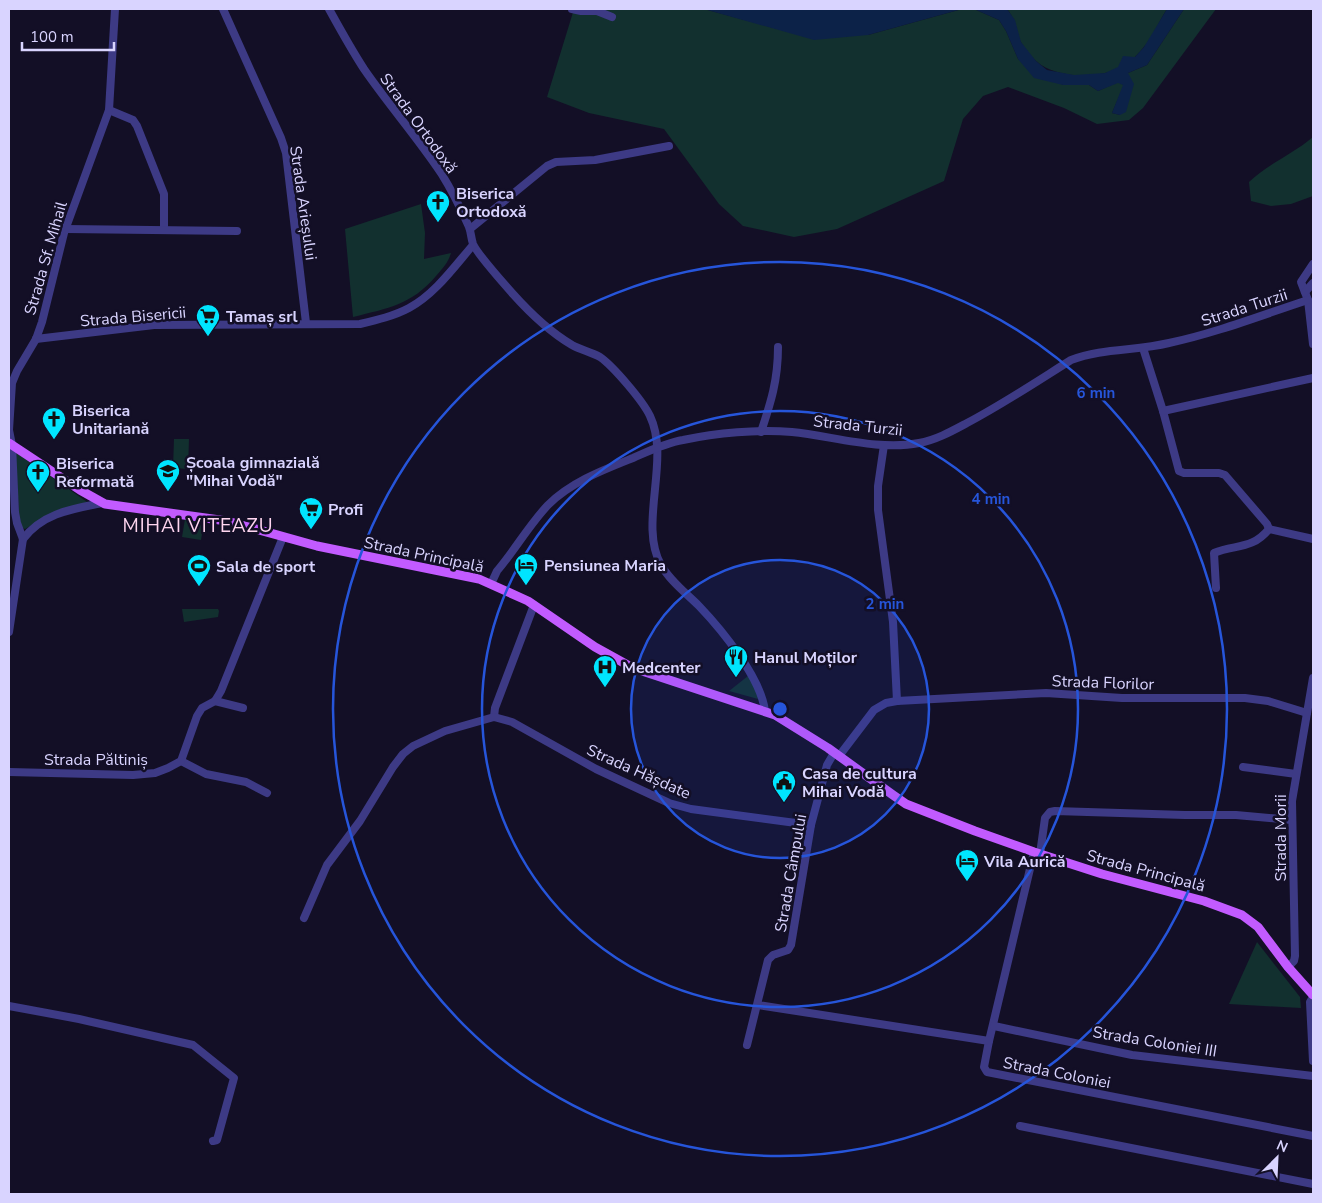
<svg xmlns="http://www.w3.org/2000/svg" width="1322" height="1203" font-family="'Nunito Sans',sans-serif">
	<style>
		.green { fill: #12302f }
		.water { fill: #0c2248 }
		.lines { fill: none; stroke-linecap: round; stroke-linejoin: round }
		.minor { stroke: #3d3a85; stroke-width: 8 }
		.major { stroke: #c25bff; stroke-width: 9 }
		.ring { fill: none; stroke: #2655da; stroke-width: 2.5 }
		.labels { text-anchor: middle; stroke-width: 5; stroke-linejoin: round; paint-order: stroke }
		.street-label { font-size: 16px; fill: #d9d4ff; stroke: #130f26 }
		.poi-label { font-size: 16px; font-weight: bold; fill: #d9d4ff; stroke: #130f26; text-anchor: start }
		.quarter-label { font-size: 19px; letter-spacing: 1px; fill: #ffd6f0; stroke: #130f26 }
		.centre { fill: #2655da; stroke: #130f26; stroke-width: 2.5 }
		.ring-label { font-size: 15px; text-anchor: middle; font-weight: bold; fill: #2655da; stroke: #130f26; stroke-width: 5; stroke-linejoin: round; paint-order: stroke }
	</style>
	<rect width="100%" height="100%" fill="#130f26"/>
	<g class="green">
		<polygon points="574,9 704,9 778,29 868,35 962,9 974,9 999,20 1006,31 1018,59 1063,85 1089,85 1098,91 1118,82 1124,85 1112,113 1120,115 1128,73 1147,65 1184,9 1216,9 1143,108 1129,120 1097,124 1064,108 1008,87 983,96 963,119 944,181 837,229 794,237 743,226 719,204 664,129 589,113 547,97"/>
		<path d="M1007 9H1167C1159 21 1153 37 1143 48 1135 59 1119 70 1105 73 1085 78 1052 76 1036 61 1031 56 1023 47 1020 40 1015 26 1017 22 1007 9Z"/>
		<path d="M1313 137V196L1291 204 1271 206 1251 201 1249 182C1268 164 1293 154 1313 137Z"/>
		<path d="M421 204 425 233 424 259 451 253C448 263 443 268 436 276 411 305 389 308 353 317L345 229Z"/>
		<polygon points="174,439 189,439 188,469 173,468"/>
		<polygon points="15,451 87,502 54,513 25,529 20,527"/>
		<polygon points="185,519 204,522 201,540 182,537"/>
		<polygon points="182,609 218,609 219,611 218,617 184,622"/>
		<polygon points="748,676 756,687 758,699 729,691"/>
		<polygon points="1257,942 1300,997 1301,1008 1229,1004"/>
	</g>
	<g class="water">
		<polygon points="704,9 962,9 868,35 814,40"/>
		<polygon points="974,9 1007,9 1015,20 1021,42 1036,61 1047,70 1074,75 1105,73 1118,67 1123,56 1135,57 1144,47 1167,9 1184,9 1147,65 1128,73 1134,84 1126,112 1120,115 1112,113 1123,85 1118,83 1098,91 1089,85 1063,85 1034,78 1018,59 1006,31 999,20"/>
	</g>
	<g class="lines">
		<g class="minor">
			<polyline points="223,9 281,138 286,153 306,323"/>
			<path d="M329 9C340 29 351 49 364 69 388 104 417 137 441 173 451 189 461 209 469 227 471 232 471 238 473 244 477 253 505 285 513 294 530 313 550 332 572 345 581 350 591 352 600 357 613 366 643 401 650 416 671 460 638 524 661 565 670 581 686 593 699 606 722 630 761 678 765 711"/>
			<polyline points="572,9 581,11 597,11 612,17"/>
			<polyline points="109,110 133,120 137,126 164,194 164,230"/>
			<polyline points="66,229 237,231"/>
			<polyline points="470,229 547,166 556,162 595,160 669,146"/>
			<polyline points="1313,264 1301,282 1308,300 1313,344"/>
			<polyline points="1305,292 1313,283"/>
			<path d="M36 339 154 325 360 324C377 320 394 316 409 308 435 294 454 267 473 245"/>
			<path d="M1143 348 1163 411 1179 471 1184 473H1219L1225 475 1267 524 1269 529C1252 550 1235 544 1214 553L1216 588"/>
			<polyline points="1163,411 1313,378"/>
			<path d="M761 432C771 402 778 380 778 347"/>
			<polyline points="884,445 878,486 878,510 893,622 897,701"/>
			<polyline points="1269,529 1313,539"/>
			<path d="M23 539C43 513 72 509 102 503"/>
			<path d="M491 584 497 571C515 550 529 525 548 505 571 482 603 470 633 458 649 451 665 443 683 440 716 433 758 429 792 432 832 436 879 451 919 443 936 440 952 431 967 423 1003 404 1036 382 1071 360 1102 348 1136 351 1169 343 1216 333 1262 315 1308 300"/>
			<polyline points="9,632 23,539 17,523 15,512 12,445 9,430 12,383 17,371 36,339 42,322 64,233 109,110 115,9"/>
			<polyline points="215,701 243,708"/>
			<polyline points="494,717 495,708 534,605"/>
			<polyline points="839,756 874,710 886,703 897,701 1046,693 1122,698 1245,698 1268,701 1307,713"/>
			<polyline points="181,761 206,774 246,782 267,793"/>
			<polyline points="1243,767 1296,774"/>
			<polyline points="9,772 133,775 155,773 168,768 181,761 197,716 202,708 215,701 221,691 283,537"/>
			<polyline points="1034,852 989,1041 984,1067 987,1072 1313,1136"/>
			<polyline points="1040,854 1045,818 1050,812 1055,811 1185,815 1236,815 1292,820"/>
			<polyline points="304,918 327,865 360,821 393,767 403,754 413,746 445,731 494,717 512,722 596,769 669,803 691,809 811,825"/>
			<polyline points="1288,967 1294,961 1295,956 1292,801 1313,678"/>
			<polyline points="1313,997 1310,1002 1313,1061"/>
			<polyline points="758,1005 989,1041"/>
			<polyline points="9,1006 79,1019 193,1045 234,1078 217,1140 213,1141"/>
			<polyline points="994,1026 1132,1055 1313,1076"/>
			<polyline points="747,1045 768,960 773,955 788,950 791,945 811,825 827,765 834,753"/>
			<polyline points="1020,1126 1313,1184"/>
		</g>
		<polyline class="major" points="9,443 80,490 105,504 227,521 317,546 479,579 528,601 595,647 633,668 775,715 828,748 893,795 906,804 975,831 1034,852 1102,874 1204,901 1242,915 1258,927 1288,967 1313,995"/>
	</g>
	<circle cx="780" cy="709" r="149" fill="#2655da" fill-opacity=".12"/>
	<g class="ring">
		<circle cx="780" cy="709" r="149"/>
		<circle cx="780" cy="709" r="298"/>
		<circle cx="780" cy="709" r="447"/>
	</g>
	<defs>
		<g id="church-pin" transform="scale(1.25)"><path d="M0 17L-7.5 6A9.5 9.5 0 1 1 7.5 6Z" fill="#00e5ff" stroke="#130f26"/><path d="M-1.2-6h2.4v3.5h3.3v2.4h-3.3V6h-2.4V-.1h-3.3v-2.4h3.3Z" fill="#111"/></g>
		<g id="supermarket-pin" transform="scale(1.25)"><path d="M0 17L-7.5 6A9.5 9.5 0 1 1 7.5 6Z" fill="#00e5ff" stroke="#130f26"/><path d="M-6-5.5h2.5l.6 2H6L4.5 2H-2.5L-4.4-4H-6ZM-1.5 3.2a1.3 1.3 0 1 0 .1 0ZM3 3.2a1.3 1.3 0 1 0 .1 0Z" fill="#111"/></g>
		<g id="school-pin" transform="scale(1.25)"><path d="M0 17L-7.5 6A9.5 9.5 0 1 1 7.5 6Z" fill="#00e5ff" stroke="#130f26"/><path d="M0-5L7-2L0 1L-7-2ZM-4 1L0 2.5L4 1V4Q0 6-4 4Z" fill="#111"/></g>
		<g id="hotel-pin" transform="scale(1.25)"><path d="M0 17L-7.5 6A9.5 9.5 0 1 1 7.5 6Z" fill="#00e5ff" stroke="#130f26"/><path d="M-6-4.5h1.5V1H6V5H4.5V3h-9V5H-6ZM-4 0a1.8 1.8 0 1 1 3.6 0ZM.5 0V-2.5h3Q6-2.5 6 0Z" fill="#111"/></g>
		<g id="stadium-pin" transform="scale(1.25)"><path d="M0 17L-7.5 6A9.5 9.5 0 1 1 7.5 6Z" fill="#00e5ff" stroke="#130f26"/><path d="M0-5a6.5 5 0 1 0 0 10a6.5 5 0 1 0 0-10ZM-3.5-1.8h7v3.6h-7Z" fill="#111"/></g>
		<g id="restaurant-pin" transform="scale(1.25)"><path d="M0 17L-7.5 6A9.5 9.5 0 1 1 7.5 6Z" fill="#00e5ff" stroke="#130f26"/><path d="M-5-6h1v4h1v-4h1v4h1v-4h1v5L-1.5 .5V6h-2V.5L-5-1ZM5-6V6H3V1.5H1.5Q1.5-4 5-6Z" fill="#111"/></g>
		<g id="hospital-pin" transform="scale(1.25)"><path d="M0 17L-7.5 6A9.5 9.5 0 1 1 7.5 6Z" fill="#00e5ff" stroke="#130f26"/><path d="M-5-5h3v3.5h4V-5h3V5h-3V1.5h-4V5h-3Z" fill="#111"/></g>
		<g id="civic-pin" transform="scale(1.25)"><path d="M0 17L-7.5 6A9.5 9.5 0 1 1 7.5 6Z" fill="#00e5ff" stroke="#130f26"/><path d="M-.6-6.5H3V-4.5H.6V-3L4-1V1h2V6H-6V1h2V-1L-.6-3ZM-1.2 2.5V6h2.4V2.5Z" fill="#111"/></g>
	</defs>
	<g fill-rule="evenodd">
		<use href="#church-pin" x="438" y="202"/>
		<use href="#supermarket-pin" x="208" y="316"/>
		<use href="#church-pin" x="54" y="419"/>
		<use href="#school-pin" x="168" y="471"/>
		<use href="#church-pin" x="38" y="472"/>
		<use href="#supermarket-pin" x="311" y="509"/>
		<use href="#hotel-pin" x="526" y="565"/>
		<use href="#stadium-pin" x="199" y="566"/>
		<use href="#restaurant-pin" x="736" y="657"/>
		<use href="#hospital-pin" x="605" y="667"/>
		<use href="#civic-pin" x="784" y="782"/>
		<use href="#hotel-pin" x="967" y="861"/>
	</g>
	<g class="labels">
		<g class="street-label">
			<text transform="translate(419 123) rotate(54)" y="6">Strada Ortodoxă</text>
			<text transform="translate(304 203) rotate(82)" y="6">Strada Arieșului</text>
			<text transform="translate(45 258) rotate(-74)" y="6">Strada Sf. Mihail</text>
			<text transform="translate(1244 307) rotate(-18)" y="6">Strada Turzii</text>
			<text transform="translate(133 316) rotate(-5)" y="6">Strada Bisericii</text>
			<text transform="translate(858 425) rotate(6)" y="6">Strada Turzii</text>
			<text transform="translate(424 554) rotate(12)" y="6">Strada Principală</text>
			<text transform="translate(1103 682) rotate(2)" y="6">Strada Florilor</text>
			<text x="96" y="765">Strada Păltiniș</text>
			<text transform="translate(639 771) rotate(24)" y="6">Strada Hășdate</text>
			<text transform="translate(1280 838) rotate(-90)" y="6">Strada Morii</text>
			<text transform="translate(1146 870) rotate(15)" y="6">Strada Principală</text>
			<text transform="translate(790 873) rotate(-80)" y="6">Strada Câmpului</text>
			<text transform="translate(1155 1041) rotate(9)" y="6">Strada Coloniei III</text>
			<text transform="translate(1057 1072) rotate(11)" y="6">Strada Coloniei</text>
		</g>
		<g class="poi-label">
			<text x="456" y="199">Biserica<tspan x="456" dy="18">Ortodoxă</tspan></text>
			<text x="226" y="322">Tamaș srl</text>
			<text x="72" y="416">Biserica<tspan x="72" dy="18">Unitariană</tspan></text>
			<text x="186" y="468">Școala gimnazială<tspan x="186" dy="18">"Mihai Vodă"</tspan></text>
			<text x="56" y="469">Biserica<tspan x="56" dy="18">Reformată</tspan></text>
			<text x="328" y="515">Profi</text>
			<text x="544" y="571">Pensiunea Maria</text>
			<text x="216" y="572">Sala de sport</text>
			<text x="754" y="663">Hanul Moților</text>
			<text x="622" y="673">Medcenter</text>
			<text x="802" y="779">Casa de cultura<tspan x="802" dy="18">Mihai Vodă</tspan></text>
			<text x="984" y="867">Vila Aurică</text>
		</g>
		<g class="quarter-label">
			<text x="198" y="532">MIHAI VITEAZU</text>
		</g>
	</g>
	<circle cx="780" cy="709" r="8" class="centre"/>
	<g class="ring-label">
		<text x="1096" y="398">6 min</text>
		<text x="991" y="504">4 min</text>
		<text x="885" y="609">2 min</text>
	</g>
	<rect width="1322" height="1203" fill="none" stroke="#d9d4ff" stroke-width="20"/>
	<g transform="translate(1277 1158) rotate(24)" stroke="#130f26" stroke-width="4" paint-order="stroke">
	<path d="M0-4L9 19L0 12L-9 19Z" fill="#d9d4ff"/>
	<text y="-8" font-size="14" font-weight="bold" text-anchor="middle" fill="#d9d4ff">N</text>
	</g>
	<path d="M22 42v8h92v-8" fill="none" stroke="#d9d4ff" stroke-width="2.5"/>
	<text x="30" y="42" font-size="15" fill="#d9d4ff" stroke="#130f26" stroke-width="4" paint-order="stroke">100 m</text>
</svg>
